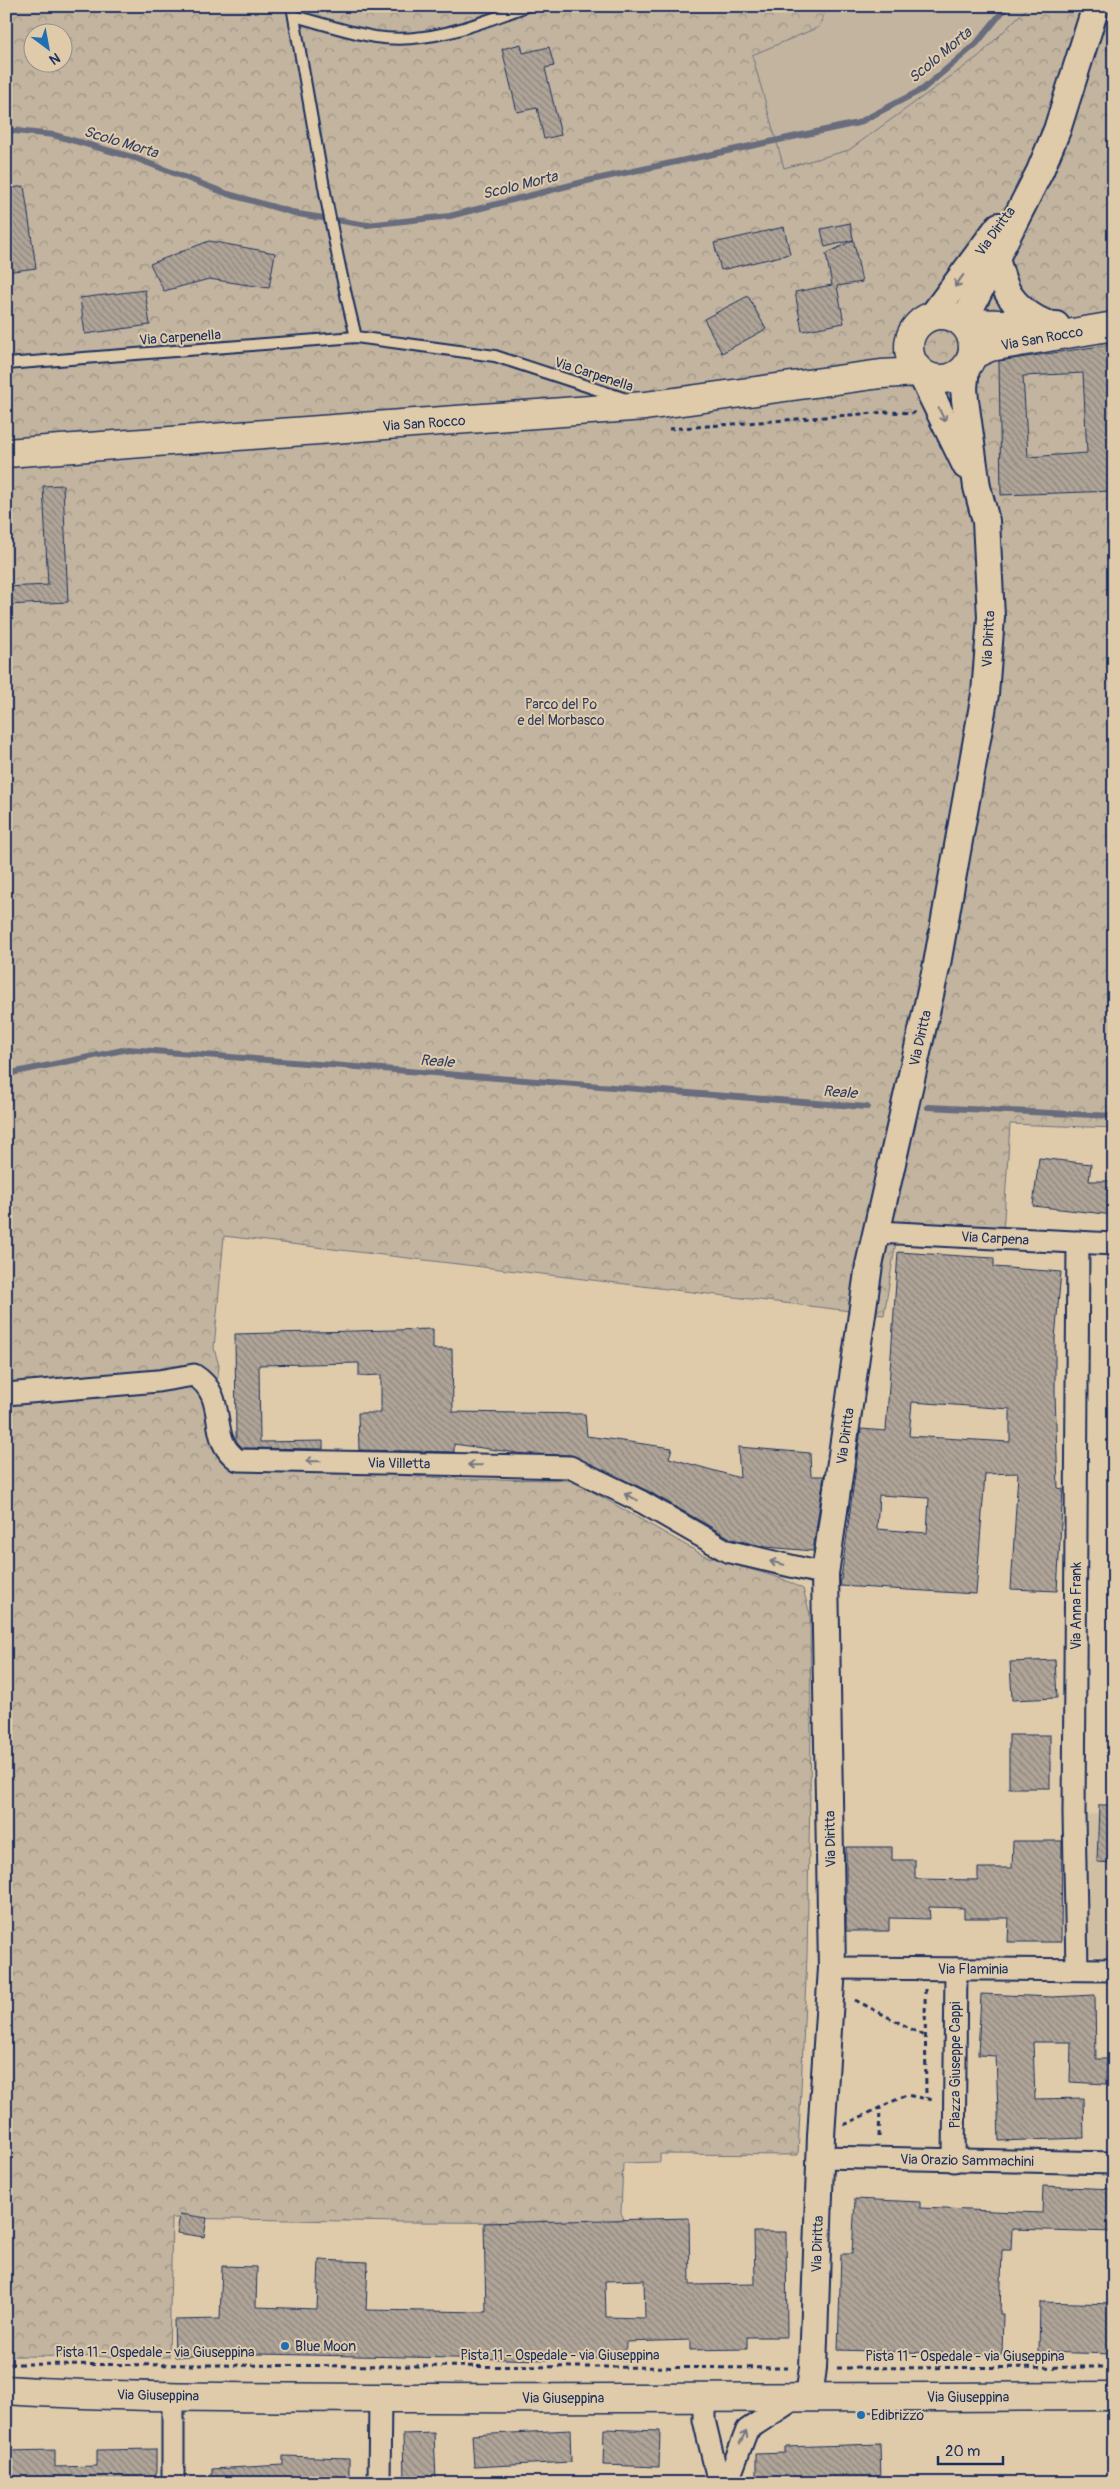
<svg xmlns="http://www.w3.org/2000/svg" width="1120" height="2489" font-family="Pangolin,sans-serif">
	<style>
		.built { fill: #d1bfa4 }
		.park { fill: url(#park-crowns); stroke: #6e727e; fill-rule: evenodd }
		.garden { fill: #c2b49f; stroke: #6e727e }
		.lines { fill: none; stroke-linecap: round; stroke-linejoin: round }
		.stream { stroke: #686c7c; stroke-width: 6 }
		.building { fill: url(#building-back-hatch); stroke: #1b2f5e; fill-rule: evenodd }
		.service-casing { stroke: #1b2f5e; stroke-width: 14 }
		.minor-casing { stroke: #1b2f5e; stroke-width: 25 }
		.tertiary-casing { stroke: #1b2f5e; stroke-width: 30 }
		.secondary-casing { stroke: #1b2f5e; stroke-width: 31 }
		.path { stroke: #1b2f5e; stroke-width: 3; stroke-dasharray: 5 4; stroke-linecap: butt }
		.service { stroke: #dfcbaa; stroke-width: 10 }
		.minor { stroke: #dfcbaa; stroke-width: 21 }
		.tertiary { stroke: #dfcbaa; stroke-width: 26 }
		.secondary { stroke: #dfcbaa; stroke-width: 28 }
		.oneway { stroke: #737580 }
		.poi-dot { fill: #1f6fb2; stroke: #dfcbaa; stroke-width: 2 }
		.labels { text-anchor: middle; stroke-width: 4; stroke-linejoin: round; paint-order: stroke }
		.street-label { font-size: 14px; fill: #1b2f5e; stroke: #dfcbaa }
		.park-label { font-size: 14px; fill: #2c3c64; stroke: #dfcbaa }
		.poi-label { font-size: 14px; fill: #1b2f5e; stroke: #dfcbaa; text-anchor: start }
		.water-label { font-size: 15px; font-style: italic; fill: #2e3e66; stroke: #dfcbaa }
	</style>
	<defs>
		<pattern id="park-crowns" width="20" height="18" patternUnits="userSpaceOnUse" patternTransform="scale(1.25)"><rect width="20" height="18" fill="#c2b49f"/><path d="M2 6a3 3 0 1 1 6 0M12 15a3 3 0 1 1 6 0" fill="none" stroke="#9d9385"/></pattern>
		<pattern id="building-back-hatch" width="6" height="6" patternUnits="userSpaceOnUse" patternTransform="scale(1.25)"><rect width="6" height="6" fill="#afa497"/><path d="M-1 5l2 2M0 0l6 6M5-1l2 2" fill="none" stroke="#8e867e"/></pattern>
	</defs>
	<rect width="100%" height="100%" fill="#dfcbaa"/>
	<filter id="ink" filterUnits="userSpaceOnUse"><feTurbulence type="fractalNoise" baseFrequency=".02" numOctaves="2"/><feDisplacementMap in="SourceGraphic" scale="10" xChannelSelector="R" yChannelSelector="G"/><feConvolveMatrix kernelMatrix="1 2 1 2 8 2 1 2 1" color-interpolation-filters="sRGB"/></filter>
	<g filter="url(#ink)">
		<polygon class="built" points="1114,1813 1114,1957 1072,1955 1082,1815"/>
		<path class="park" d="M6 6H1114V1128L1010 1124 1003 1234 898 1229 884 1315 224 1236 214 1348 219 1366 211 1443 221 1458 231 1465 461 1479 572 1480 703 1555 783 1579 803 1589 810 1614 811 1735 807 1957 798 2155 660 2154V2162L623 2163 621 2213 626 2223 403 2222 172 2218 169 2357 6 2356ZM32 32H62V62H32Z"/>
		<polygon class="garden" points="827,6 1029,6 979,56 849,150 784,168 752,55 819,27"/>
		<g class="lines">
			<g class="stream">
				<polyline points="6,130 54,135 135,158 228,194 298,214 367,225 450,216 587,181 858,123 923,89 976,44 1007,6"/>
				<polyline points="6,1074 128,1049 867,1107"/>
				<polyline points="928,1107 1114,1116"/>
			</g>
		</g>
		<g class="building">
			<polygon points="521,44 523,53 549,47 554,66 545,68 561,135 544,139 537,108 517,112 502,49"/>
			<polygon points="24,186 36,268 6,272 6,189"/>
			<polygon points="850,223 862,282 837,286 844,323 802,331 795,292 832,285 826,254 853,240 825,247 821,229"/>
			<polygon points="784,227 790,254 721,270 714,243"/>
			<polygon points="209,241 275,253 269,288 209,279 164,291 150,264"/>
			<polygon points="145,290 150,325 85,334 80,298"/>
			<polygon points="748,296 766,329 722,353 704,319"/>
			<path d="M1114 344V491L1001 495 999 361ZM1083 373 1087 453 1028 457 1023 376Z"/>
			<polygon points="63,485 68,602 6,605 6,587 48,585 43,486"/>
			<polygon points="1039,1158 1091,1164 1089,1181 1114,1181 1114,1215 1033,1206"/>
			<path d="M898 1252 994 1258V1267L1061 1272 1055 1339V1393L1058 1488 1063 1489 1057 1591 1011 1589 1018 1473 985 1474 976 1594 840 1586 861 1429 886 1431ZM912 1402 1010 1409V1442L909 1436ZM879 1495 929 1498 927 1533 877 1529Z"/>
			<polygon points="433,1329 433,1349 452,1349 453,1412 585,1414 587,1436 672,1448 669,1458 740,1478 738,1447 810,1453 811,1476 824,1476 813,1551 766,1547 732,1539 648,1491 571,1455 524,1454 454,1444 454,1452 359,1450 358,1413 381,1413 381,1375 359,1376 359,1363 259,1365 260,1442 323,1441 323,1449 243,1448 238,1443 236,1440 235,1334"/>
			<polygon points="1055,1660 1057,1698 1012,1700 1010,1662"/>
			<rect x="1009" y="1735" width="41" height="53"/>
			<polygon points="1099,1805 1114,1805 1114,1863 1097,1862"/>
			<polygon points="1013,1841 1062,1841 1061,1942 1008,1942 1009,1918 964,1918 964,1908 929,1907 930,1919 889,1918 889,1931 846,1931 846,1847 892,1847 892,1860 915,1860 915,1879 978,1880 978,1868 1012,1868"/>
			<polygon points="981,1994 1052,1997 1095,1995 1096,2059 1107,2059 1106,2084 1070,2082 1071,2042 1033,2042 1035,2099 1083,2098 1084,2138 999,2141 996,2056 978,2055"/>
			<polygon points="1043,2186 1114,2189 1114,2232 1012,2229 1011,2250 1002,2250 1000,2314 1003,2314 1002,2355 838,2350 841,2254 852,2254 855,2199 920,2202 920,2208 1042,2213"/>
			<polygon points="180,2214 207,2218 204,2237 177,2233"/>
			<path d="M689 2218 690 2285 755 2284 754 2232H786L787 2337H747V2349L690 2350V2340L626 2342 625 2360 552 2357V2360L210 2353V2355L175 2357 174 2320 220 2319 222 2266 257 2267 256 2307 317 2309 319 2260 368 2262 366 2310 486 2312 484 2223ZM644 2280 645 2318 606 2317 605 2281Z"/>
			<polygon points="1040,2302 1114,2304 1114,2354 1039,2352"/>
			<polygon points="604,2429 660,2431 659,2467 603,2465"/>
			<polygon points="570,2430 571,2462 474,2467 472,2435"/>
			<polygon points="434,2433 436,2480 404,2482 403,2434"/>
			<polygon points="880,2444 881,2483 756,2483 756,2454 785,2453 785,2447"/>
			<polygon points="156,2449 156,2483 6,2483 6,2451 55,2450 55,2467 97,2466 97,2450"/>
			<polygon points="283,2456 349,2458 349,2483 212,2483 212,2469 283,2465"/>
		</g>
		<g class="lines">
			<g class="service-casing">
				<g id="service">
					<path d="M292 6C312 117 329 229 356 337"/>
					<path d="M294 16C321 23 348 32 375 37 428 45 478 24 527 6"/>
					<polyline points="6,364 356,337 495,356 623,398"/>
				</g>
			</g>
			<g class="minor-casing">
				<g id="minor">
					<polyline points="877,1232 1114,1244"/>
					<path d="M6 1394 158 1381 194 1375C231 1398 205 1438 238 1460L570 1467 642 1502 727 1551 825 1574"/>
					<polyline points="832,1968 1114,1970"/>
					<polyline points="1077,1969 1074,1814 1078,1242"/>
					<polyline points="821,2157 1114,2163"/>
					<polyline points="954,2161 956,1969"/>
					<polyline points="173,2396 173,2483"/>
					<polyline points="704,2399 704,2420 719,2483"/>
					<polyline points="379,2483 380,2398"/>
					<polyline points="727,2483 747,2430 796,2398"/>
				</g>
			</g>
			<g class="tertiary-casing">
				<g id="tertiary">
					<path d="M996 259C1000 271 1003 286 1010 296 1019 309 1040 325 1056 325"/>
					<polyline points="933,315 999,226"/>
					<polyline points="963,323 1040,171 1057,130 1096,6"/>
					<polyline points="920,372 966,466"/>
					<polyline points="809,2397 813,2368 821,2136 832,1968 825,1574 869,1265 937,964 985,694 991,617 986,521 977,487 965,400 964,388 966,367"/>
				</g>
			</g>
			<g class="secondary-casing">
				<g id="secondary">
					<circle cx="941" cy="347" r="32"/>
					<polyline points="963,323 1047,325"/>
					<polyline points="972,355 990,347 1114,326"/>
					<polyline points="6,453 645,406 881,374 920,372"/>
					<path d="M6 2390C145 2399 285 2397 424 2398 654 2399 884 2397 1114 2396"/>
				</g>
			</g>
			<g class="path">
				<polyline points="669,429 888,412 915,413"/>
				<polyline points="925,1989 926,2098"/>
				<polyline points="855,2000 925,2036"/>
				<polyline points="844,2125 906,2095 933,2100"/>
				<polyline points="879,2137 880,2108"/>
				<polyline points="9,2364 791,2368"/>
				<polyline points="837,2368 1114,2367"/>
			</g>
			<use href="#service" class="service"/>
			<use href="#minor" class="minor"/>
			<use href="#tertiary" class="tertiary"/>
			<use href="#secondary" class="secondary"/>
		</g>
		<defs><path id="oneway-shaft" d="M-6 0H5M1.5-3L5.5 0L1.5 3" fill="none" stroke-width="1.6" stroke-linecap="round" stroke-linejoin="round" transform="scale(1.25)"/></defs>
		<g class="oneway">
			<use href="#oneway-shaft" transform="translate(959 281) rotate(126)"/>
			<use href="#oneway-shaft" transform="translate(942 415) rotate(64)"/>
			<use href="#oneway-shaft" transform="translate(313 1461) rotate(-179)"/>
			<use href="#oneway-shaft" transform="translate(475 1465) rotate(-179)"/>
			<use href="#oneway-shaft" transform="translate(631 1497) rotate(-154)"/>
			<use href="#oneway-shaft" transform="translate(777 1563) rotate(-167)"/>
			<use href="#oneway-shaft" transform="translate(743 2437) rotate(-63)"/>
		</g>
	</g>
	<g class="poi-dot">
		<circle cx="285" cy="2346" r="5"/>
		<circle cx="861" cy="2415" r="5"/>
	</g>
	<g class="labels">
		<g class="street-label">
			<text transform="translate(995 231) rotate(-54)" y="5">Via Diritta</text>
			<text transform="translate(180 337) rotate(-4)" y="5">Via Carpenella</text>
			<text transform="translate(1042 338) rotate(-10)" y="5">Via San Rocco</text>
			<text transform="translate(594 374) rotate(18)" y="5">Via Carpenella</text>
			<text transform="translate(424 423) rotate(-4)" y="5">Via San Rocco</text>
			<text transform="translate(988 639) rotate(-87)" y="5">Via Diritta</text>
			<text transform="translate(920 1038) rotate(-77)" y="5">Via Diritta</text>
			<text transform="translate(995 1238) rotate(3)" y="5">Via Carpena</text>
			<text transform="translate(845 1436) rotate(-82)" y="5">Via Diritta</text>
			<text transform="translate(399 1463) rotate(1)" y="5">Via Villetta</text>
			<text transform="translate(1076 1606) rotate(-90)" y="5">Via Anna Frank</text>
			<text transform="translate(830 1839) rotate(-91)" y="5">Via Diritta</text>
			<text x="973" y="1974">Via Flaminia</text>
			<text transform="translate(955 2065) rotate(-90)" y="5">Piazza Giuseppe Cappi</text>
			<text transform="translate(967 2160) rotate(1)" y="5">Via Orazio Sammachini</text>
			<text transform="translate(817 2244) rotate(-88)" y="5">Via Diritta</text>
			<text x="155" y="2357">Pista 11 - Ospedale - via Giuseppina</text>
			<text x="560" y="2360">Pista 11 - Ospedale - via Giuseppina</text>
			<text x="965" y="2361">Pista 11 - Ospedale - via Giuseppina</text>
			<text transform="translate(158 2395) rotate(1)" y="5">Via Giuseppina</text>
			<text x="968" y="2402">Via Giuseppina</text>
			<text x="563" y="2403">Via Giuseppina</text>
		</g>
		<g class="park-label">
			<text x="561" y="709">Parco del Po<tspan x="561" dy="16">e del Morbasco</tspan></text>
		</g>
		<g class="poi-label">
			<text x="295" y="2351">Blue Moon</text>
			<text x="871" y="2420">Edibrizzo</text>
		</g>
		<g class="water-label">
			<text transform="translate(940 55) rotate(-40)" y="5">Scolo Morta</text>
			<text transform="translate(121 142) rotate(17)" y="5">Scolo Morta</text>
			<text transform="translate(520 185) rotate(-14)" y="5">Scolo Morta</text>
			<text transform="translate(437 1061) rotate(4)" y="5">Reale</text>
			<text transform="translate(840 1092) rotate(4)" y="5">Reale</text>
		</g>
	</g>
	<rect width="1120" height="2489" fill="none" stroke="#dfcbaa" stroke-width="25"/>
	<rect x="12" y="12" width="1095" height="2464" fill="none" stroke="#1b2f5e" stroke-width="2" filter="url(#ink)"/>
	<g transform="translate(48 48) rotate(148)"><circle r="24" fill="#dfcbaa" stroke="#918d8c"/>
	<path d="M0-4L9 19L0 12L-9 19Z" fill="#1f6fb2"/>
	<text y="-8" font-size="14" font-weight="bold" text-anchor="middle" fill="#1b2f5e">N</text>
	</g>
	<path d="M938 2456v8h65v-8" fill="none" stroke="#1b2f5e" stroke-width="2.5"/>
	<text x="945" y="2456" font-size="15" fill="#1b2f5e" stroke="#dfcbaa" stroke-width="4" paint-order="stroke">20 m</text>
</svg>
